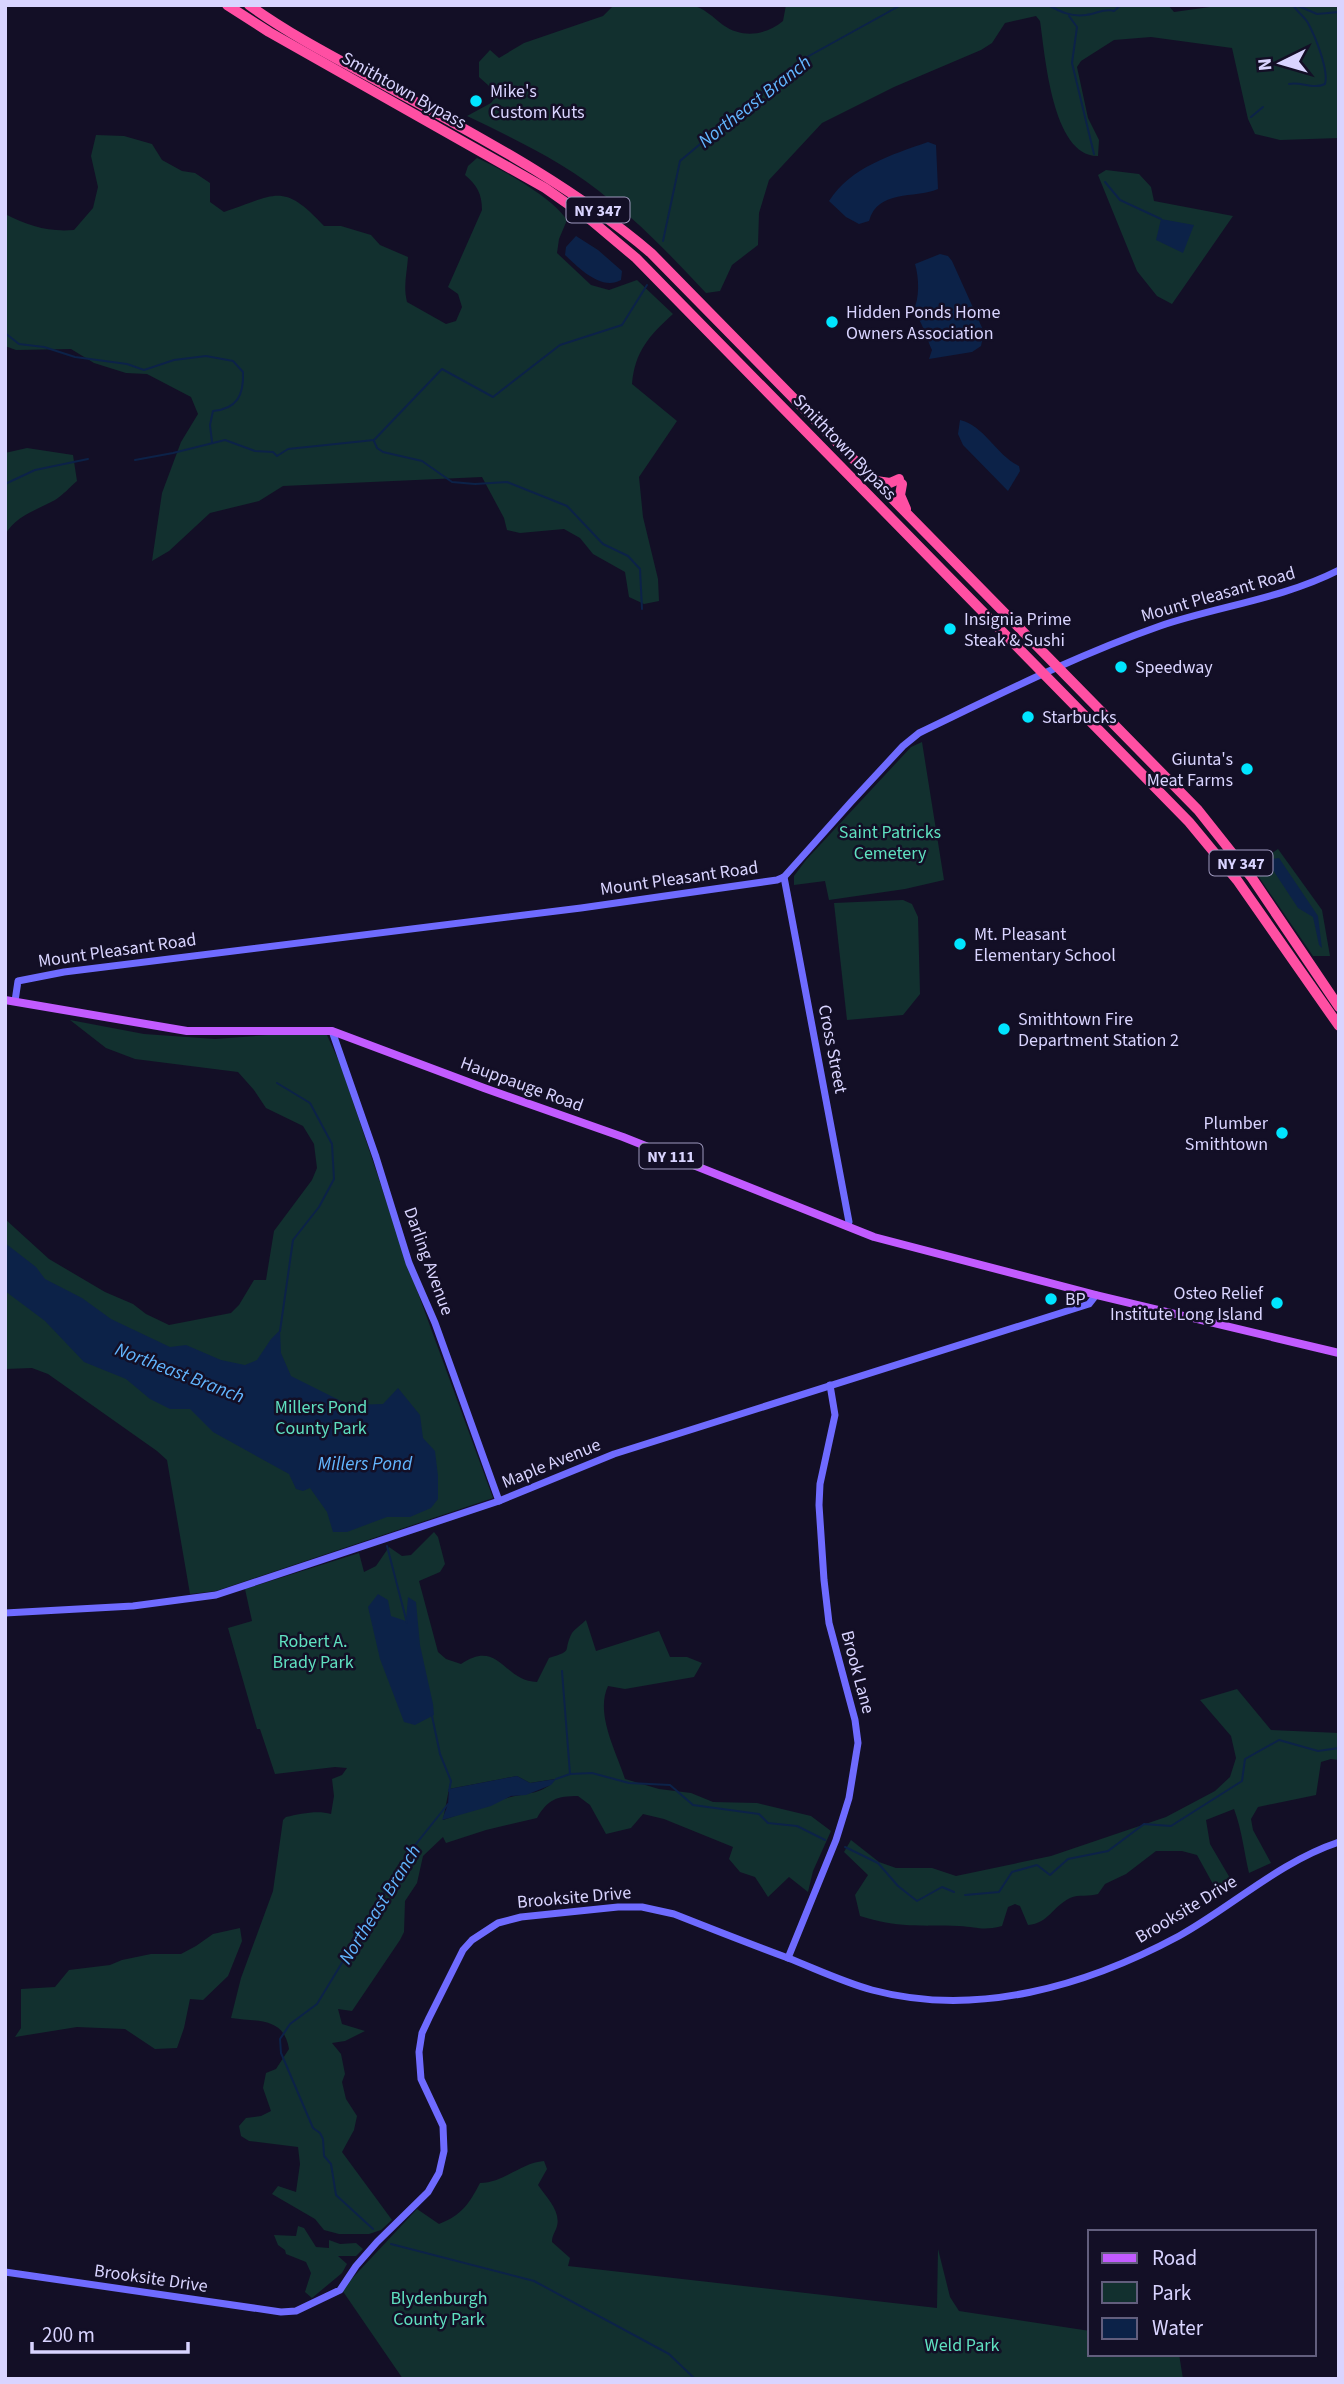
<svg xmlns="http://www.w3.org/2000/svg" width="1344" height="2384" font-family="'Source Sans 3',sans-serif">
	<style>
		.green { fill: #12302f; fill-rule: evenodd }
		.water { fill: #0c2248 }
		.lines { fill: none; stroke-linecap: round; stroke-linejoin: round }
		.stream { stroke: #0c2248; stroke-width: 2 }
		.secondary { stroke: #6f6bff; stroke-width: 7 }
		.primary { stroke: #c25bff; stroke-width: 8 }
		.highway { stroke: #ff4fa3; stroke-width: 10 }
		.poi-dot { fill: #00e5ff; stroke: #130f26; stroke-width: 2.5 }
		.labels { text-anchor: middle; stroke-width: 5; stroke-linejoin: round; paint-order: stroke }
		.shield { fill: #130f26; stroke: #9e99be; stroke-width: 2 }
		.shield-label { font-size: 16px; font-weight: bold; fill: #d9d4ff }
		.street-label { font-size: 18px; fill: #d9d4ff; stroke: #130f26 }
		.poi-label { font-size: 18px; fill: #d9d4ff; stroke: #130f26; text-anchor: start }
		.park-label { font-size: 18px; fill: #5fe0c0; stroke: #130f26 }
		.water-label { font-size: 19px; font-style: italic; fill: #62b6ff; stroke: #130f26 }
	</style>
	<rect width="100%" height="100%" fill="#130f26"/>
	<g class="green">
		<path d="M614 5C639 5 666 2 691 5 703 7 714 18 723 25 743 39 766 35 783 21L786 5H1168L1174 12 1224 5H1339V138L1280 140 1255 134 1248 119 1232 48 1151 37 1114 40 1081 61 1077 67 1088 118 1099 140 1098 156C1052 157 1045 54 1040 21L1036 16 1005 23 992 43 981 50 894 87 822 123 769 180 759 213 758 245 732 265 720 291 706 293C676 261 645 228 610 200 568 164 517 140 467 116L491 103 498 94 479 77V62L490 50 499 58 524 43 603 16Z"/>
		<path d="M96 135 124 136 152 144 162 160 182 171 195 173 210 183V202L224 212C277 194 283 182 324 226H341L371 235 380 245 408 257C407 273 403 286 407 302L446 324 456 321 462 307 458 294 448 287 482 210C482 194 477 185 465 175L468 166 477 158C502 169 553 198 567 220L559 239 557 253 591 285 609 290 637 280 673 314C649 336 635 351 632 384L677 421 639 477 643 517 658 579 659 601 644 604 629 597 625 572 593 554 580 538 564 529 520 533 507 530 504 518 482 477 283 486 259 501 210 513 169 551 152 561 162 493 181 442 198 414 191 397 147 374 126 373 94 363 71 349 16 350 5 346V214C29 226 47 232 74 230L93 208 98 187 91 156Z"/>
		<polygon points="1106,170 1139,174 1151,187 1154,201 1233,216 1172,304 1157,296 1137,271 1098,175"/>
		<path d="M27 448 73 455 77 481C70 487 63 495 55 500 37 510 15 516 5 535V453Z"/>
		<polygon points="922,742 944,880 905,889 829,900 825,881 794,885 794,876 806,860 911,747"/>
		<polygon points="1278,849 1322,910 1330,956 1313,956 1252,867"/>
		<polygon points="903,900 912,904 918,917 920,994 903,1015 847,1020 834,903"/>
		<polygon points="70,1020 144,1034 215,1039 281,1034 327,1035 341,1066 407,1263 493,1498 216,1591 190,1594 167,1460 157,1451 48,1374 32,1368 5,1369 5,1219 49,1259 105,1292 133,1304 146,1314 169,1325 231,1313 239,1305 254,1280 266,1280 274,1231 312,1180 317,1168 314,1144 303,1126 266,1108 254,1090 238,1072 135,1059 106,1048"/>
		<path d="M434 1532 438 1537 445 1564 440 1572 419 1581 438 1652 446 1659 461 1664C499 1638 503 1681 537 1682L549 1658C575 1650 562 1652 572 1633 575 1629 582 1624 586 1620L596 1651 659 1631 670 1657H687L702 1663 694 1677 625 1689 608 1686C595 1714 616 1751 625 1779L659 1789 691 1793 713 1802 757 1803 811 1816 831 1831 813 1871 808 1892 789 1877 768 1897 755 1877 740 1872 729 1859 733 1847 664 1819 643 1814 631 1828 606 1834 590 1805 578 1796C557 1796 548 1799 537 1818L486 1830 446 1843 443 1837 423 1856 417 1883 405 1901 404 1932 400 1940 352 2011 338 2009 342 2024 365 2031 345 2041 332 2043 341 2054 345 2074 342 2082 346 2099 357 2116 354 2130 342 2152 392 2220 381 2230 369 2234H339L324 2230 315 2219 272 2194 278 2186 296 2192 300 2164 298 2147 249 2141 241 2136 239 2126 246 2118 261 2116 271 2111 263 2088 266 2073 276 2069 289 2049C284 2017 258 2022 231 2018L241 1978 273 1891 283 1820 286 1817C300 1814 317 1810 331 1814L334 1796 332 1779 342 1775 347 1768 335 1767 275 1774 260 1729H257L228 1628 252 1621 245 1589 359 1553 364 1572 376 1566 389 1547 402 1556 411 1555ZM517 1776 530 1783 555 1779C545 1794 526 1793 511 1797 488 1802 465 1813 443 1820L449 1789Z"/>
		<path d="M1237 1689 1271 1730 1339 1733V1760L1331 1759 1321 1762 1316 1795 1258 1807 1251 1819 1253 1830 1271 1863 1249 1873C1244 1852 1242 1830 1234 1809L1206 1820 1210 1844 1234 1885 1219 1895 1197 1855 1182 1851H1156L1126 1874 1105 1884 1098 1894C1089 1897 1079 1894 1070 1898 1052 1907 1049 1923 1028 1925L1020 1906 1015 1904 1008 1907 1002 1926C982 1931 978 1927 959 1926 921 1925 897 1928 860 1916L855 1895 868 1875 844 1852 851 1840 879 1862 896 1868H932L956 1876 1051 1856 1166 1817 1215 1791 1230 1777 1236 1758 1231 1736 1200 1700Z"/>
		<polygon points="240,1928 242,1941 228,1976 203,2000 190,1999 184,2028 177,2048 155,2049 125,2029 77,2027 15,2037 21,2028 21,1989 55,1987 69,1970 110,1965 122,1960 151,1954 181,1954 196,1946 213,1934"/>
		<path d="M544 2161 547 2169 538 2185C546 2197 561 2211 557 2226 555 2233 552 2235 552 2242L570 2258 568 2266 937 2308 938 2249 950 2297 959 2311 1090 2331V2354H1179L1183 2379H403L342 2290 344 2287 417 2209 439 2224C462 2215 469 2204 480 2183 504 2183 520 2163 544 2161Z"/>
		<polygon points="298,2226 304,2228 316,2247 329,2248 329,2240 340,2244 356,2243 363,2249 356,2256 338,2256 347,2264 342,2273 312,2298 305,2292 311,2273 306,2262 286,2254 285,2250 278,2245 274,2235 296,2236"/>
	</g>
	<g class="water">
		<path d="M928 142 936 145 938 189C914 199 878 189 869 221L859 224 846 217 829 201C851 167 891 155 928 142Z"/>
		<polygon points="1161,219 1194,225 1183,253 1156,240"/>
		<path d="M576 236 598 250 622 271 621 280C601 291 579 268 565 255L566 247Z"/>
		<path d="M940 254 948 256 952 261 984 332 981 346 972 352 929 359 932 350C927 339 921 318 913 311 920 299 919 277 915 264Z"/>
		<path d="M960 420C984 425 997 456 1019 466L1020 471 1008 491 963 445 958 434Z"/>
		<polygon points="1279,858 1318,916 1322,948 1319,945 1313,917 1298,908 1269,864 1272,859"/>
		<polygon points="5,1243 36,1267 45,1279 82,1298 111,1319 170,1347 186,1345 221,1360 245,1365 257,1360 271,1339 280,1330 281,1353 291,1376 349,1405 383,1404 398,1388 420,1415 423,1438 435,1451 438,1476 438,1499 431,1508 410,1517 387,1517 347,1532 333,1532 327,1512 310,1488 303,1491 296,1489 289,1474 213,1432 190,1409 170,1409 150,1399 126,1379 84,1362 45,1321 5,1291"/>
		<polygon points="378,1594 388,1600 391,1616 406,1621 408,1597 416,1602 420,1645 433,1704 434,1715 415,1725 404,1722 380,1659 368,1607"/>
		<polygon points="517,1776 530,1783 556,1779 551,1785 526,1795 511,1796 491,1806 442,1820 448,1804 449,1789"/>
	</g>
	<g class="lines">
		<g class="stream">
			<path d="M1048 5C1061 12 1071 17 1086 15 1096 14 1104 8 1114 11L1121 5"/>
			<polyline points="1296,5 1317,14 1339,12"/>
			<polyline points="1069,16 1077,27 1072,63 1094,154"/>
			<path d="M1289 84C1301 81 1312 90 1325 84 1329 70 1315 36 1308 23 1304 16 1297 12 1293 5"/>
			<polyline points="1251,117 1263,107"/>
			<polyline points="1105,182 1120,200 1161,219"/>
			<polyline points="663,241 680,161 798,62 901,5"/>
			<path d="M5 333 19 344 44 347 75 357 127 364 144 370 174 360 206 356 233 361 243 372C244 395 237 409 213 411L210 425 212 442"/>
			<polyline points="374,441 377,448 383,452 422,461 452,482 475,484 507,482 567,506 603,544 628,556 640,569 642,609"/>
			<polyline points="135,460 173,453 225,440 255,451 273,452 277,456 288,449 374,440 442,369 493,397 560,345 622,325 647,285"/>
			<polyline points="5,484 35,470 88,459"/>
			<polyline points="277,1083 310,1103 332,1144 334,1179 319,1207 293,1240 280,1331"/>
			<polyline points="387,1546 407,1623"/>
			<polyline points="432,1716 440,1754 451,1781 449,1791"/>
			<polyline points="570,1774 592,1773 629,1783 670,1785 693,1805 759,1814 768,1823 797,1826 825,1840"/>
			<polyline points="556,1779 570,1774 562,1671"/>
			<polyline points="845,1847 878,1863 898,1886 917,1901 942,1887 954,1892"/>
			<polyline points="965,1895 999,1892 1012,1872 1037,1865 1050,1875 1068,1859 1108,1851 1144,1824 1171,1826 1242,1781 1245,1759 1279,1740 1318,1751 1339,1748"/>
			<polyline points="373,2229 336,2195 331,2164 324,2156 323,2139 320,2133 313,2128 281,2053 280,2039 290,2024 317,2004 408,1854 448,1804"/>
			<polyline points="391,2244 534,2281 669,2354 695,2379"/>
		</g>
		<g class="secondary">
			<polyline points="784,877 849,1222 847,1226"/>
			<path d="M15 1001 18 981 64 972 581 908 777 880 784 877 851 802 903 746 919 733C998 695 1077 655 1160 626 1219 606 1282 599 1339 570"/>
			<polyline points="332,1031 376,1157 409,1263 435,1323 499,1501"/>
			<polyline points="5,1613 133,1606 216,1595 499,1501 614,1454 1089,1304 1096,1295"/>
			<polyline points="788,1958 836,1840 849,1798 858,1743 855,1720 829,1623 824,1580 819,1505 820,1484 835,1415 830,1385"/>
			<path d="M5 2272 281 2312 296 2311 340 2290 356 2266 377 2242 428 2192 439 2173 444 2151 443 2126 421 2079 419 2052 422 2033 429 2018 463 1950 472 1940 498 1923 521 1917 618 1907H642L674 1914C712 1929 750 1944 788 1958 816 1969 843 1982 872 1990 977 2018 1086 1986 1179 1936 1233 1906 1279 1862 1339 1842"/>
		</g>
		<polyline class="primary" points="5,1000 187,1031 332,1031 484,1088 623,1137 874,1237 1096,1295 1339,1353"/>
		<g class="highway">
			<polyline points="227,5 269,32 545,188 592,221 636,258 1189,822 1237,880 1339,1026"/>
			<path d="M249 5C285 31 324 52 363 73 462 128 564 179 651 253L1198 810 1252 878 1339 1007"/>
			<polyline points="876,481 890,483 899,479"/>
			<polyline points="902,484 900,495 906,509"/>
		</g>
	</g>
	<g class="poi-dot">
		<circle cx="476" cy="101" r="7"/>
		<circle cx="832" cy="322" r="7"/>
		<circle cx="950" cy="629" r="7"/>
		<circle cx="1121" cy="667" r="7"/>
		<circle cx="1028" cy="717" r="7"/>
		<circle cx="1247" cy="769" r="7"/>
		<circle cx="960" cy="944" r="7"/>
		<circle cx="1004" cy="1029" r="7"/>
		<circle cx="1282" cy="1133" r="7"/>
		<circle cx="1051" cy="1299" r="7"/>
		<circle cx="1277" cy="1303" r="7"/>
	</g>
	<g class="labels">
		<g class="shield">
			<rect x="566.5" y="197.5" width="63" height="25" rx="5"/>
			<rect x="1209.5" y="850.5" width="63" height="25" rx="5"/>
			<rect x="639.5" y="1143.5" width="63" height="25" rx="5"/>
		</g>
		<g class="shield-label">
			<text x="598" y="216">NY 347</text>
			<text x="1241" y="869">NY 347</text>
			<text x="671" y="1162">NY 111</text>
		</g>
		<g class="street-label">
			<text transform="translate(404 90) rotate(29)" y="6">Smithtown Bypass</text>
			<text transform="translate(845 447) rotate(46)" y="6">Smithtown Bypass</text>
			<text transform="translate(1218 594) rotate(-16)" y="6">Mount Pleasant Road</text>
			<text transform="translate(679 878) rotate(-8)" y="6">Mount Pleasant Road</text>
			<text transform="translate(117 950) rotate(-8)" y="6">Mount Pleasant Road</text>
			<text transform="translate(833 1049) rotate(79)" y="6">Cross Street</text>
			<text transform="translate(522 1084) rotate(20)" y="6">Hauppauge Road</text>
			<text transform="translate(429 1261) rotate(70)" y="6">Darling Avenue</text>
			<text transform="translate(551 1463) rotate(-22)" y="6">Maple Avenue</text>
			<text transform="translate(858 1672) rotate(75)" y="6">Brook Lane</text>
			<text transform="translate(574 1897) rotate(-5)" y="6">Brooksite Drive</text>
			<text transform="translate(1186 1909) rotate(-31)" y="6">Brooksite Drive</text>
			<text transform="translate(151 2278) rotate(8)" y="6">Brooksite Drive</text>
		</g>
		<g class="poi-label">
			<text x="490" y="97">Mike's<tspan x="490" dy="21">Custom Kuts</tspan></text>
			<text x="846" y="318">Hidden Ponds Home<tspan x="846" dy="21">Owners Association</tspan></text>
			<text x="964" y="625">Insignia Prime<tspan x="964" dy="21">Steak &amp; Sushi</tspan></text>
			<text x="1135" y="673">Speedway</text>
			<text x="1042" y="723">Starbucks</text>
			<text x="1233" y="765" text-anchor="end">Giunta's<tspan x="1233" dy="21">Meat Farms</tspan></text>
			<text x="974" y="940">Mt. Pleasant<tspan x="974" dy="21">Elementary School</tspan></text>
			<text x="1018" y="1025">Smithtown Fire<tspan x="1018" dy="21">Department Station 2</tspan></text>
			<text x="1268" y="1129" text-anchor="end">Plumber<tspan x="1268" dy="21">Smithtown</tspan></text>
			<text x="1263" y="1299" text-anchor="end">Osteo Relief<tspan x="1263" dy="21">Institute Long Island</tspan></text>
			<text x="1065" y="1305">BP</text>
		</g>
		<g class="park-label">
			<text x="890" y="838">Saint Patricks<tspan x="890" dy="21">Cemetery</tspan></text>
			<text x="321" y="1413">Millers Pond<tspan x="321" dy="21">County Park</tspan></text>
			<text x="313" y="1647">Robert A.<tspan x="313" dy="21">Brady Park</tspan></text>
			<text x="439" y="2304">Blydenburgh<tspan x="439" dy="21">County Park</tspan></text>
			<text x="962" y="2351">Weld Park</text>
		</g>
		<g class="water-label">
			<text transform="translate(754 101) rotate(-38)" y="7">Northeast Branch</text>
			<text transform="translate(180 1372) rotate(21)" y="7">Northeast Branch</text>
			<text x="365" y="1470">Millers Pond</text>
			<text transform="translate(379 1904) rotate(-58)" y="7">Northeast Branch</text>
		</g>
	</g>
	<rect width="1344" height="2384" fill="none" stroke="#d9d4ff" stroke-width="14"/>
	<rect x="1088" y="2230" width="228" height="126" fill="#130f26" stroke="#625e7d" stroke-width="2"/>
	<rect x="1102" y="2253" width="35" height="10" fill="#c25bff" stroke="#625e7d" stroke-width="2"/>
	<text x="1152" y="2265" font-size="21" fill="#d9d4ff">Road</text>
	<rect x="1102" y="2282" width="35" height="21" fill="#12302f" stroke="#625e7d" stroke-width="2"/>
	<text x="1152" y="2300" font-size="21" fill="#d9d4ff">Park</text>
	<rect x="1102" y="2318" width="35" height="21" fill="#0c2248" stroke="#625e7d" stroke-width="2"/>
	<text x="1152" y="2335" font-size="21" fill="#d9d4ff">Water</text>
	<g transform="translate(1281 63) rotate(265)" stroke="#130f26" stroke-width="5" paint-order="stroke">
	<path d="M0-5L12 26L0 18L-12 26Z" fill="#d9d4ff"/>
	<text y="-10" font-size="19" font-weight="bold" text-anchor="middle" fill="#d9d4ff">N</text>
	</g>
	<path d="M32 2342v10h156v-10" fill="none" stroke="#d9d4ff" stroke-width="3.5"/>
	<text x="42" y="2342" font-size="21" fill="#d9d4ff" stroke="#130f26" stroke-width="5" paint-order="stroke">200 m</text>
</svg>
